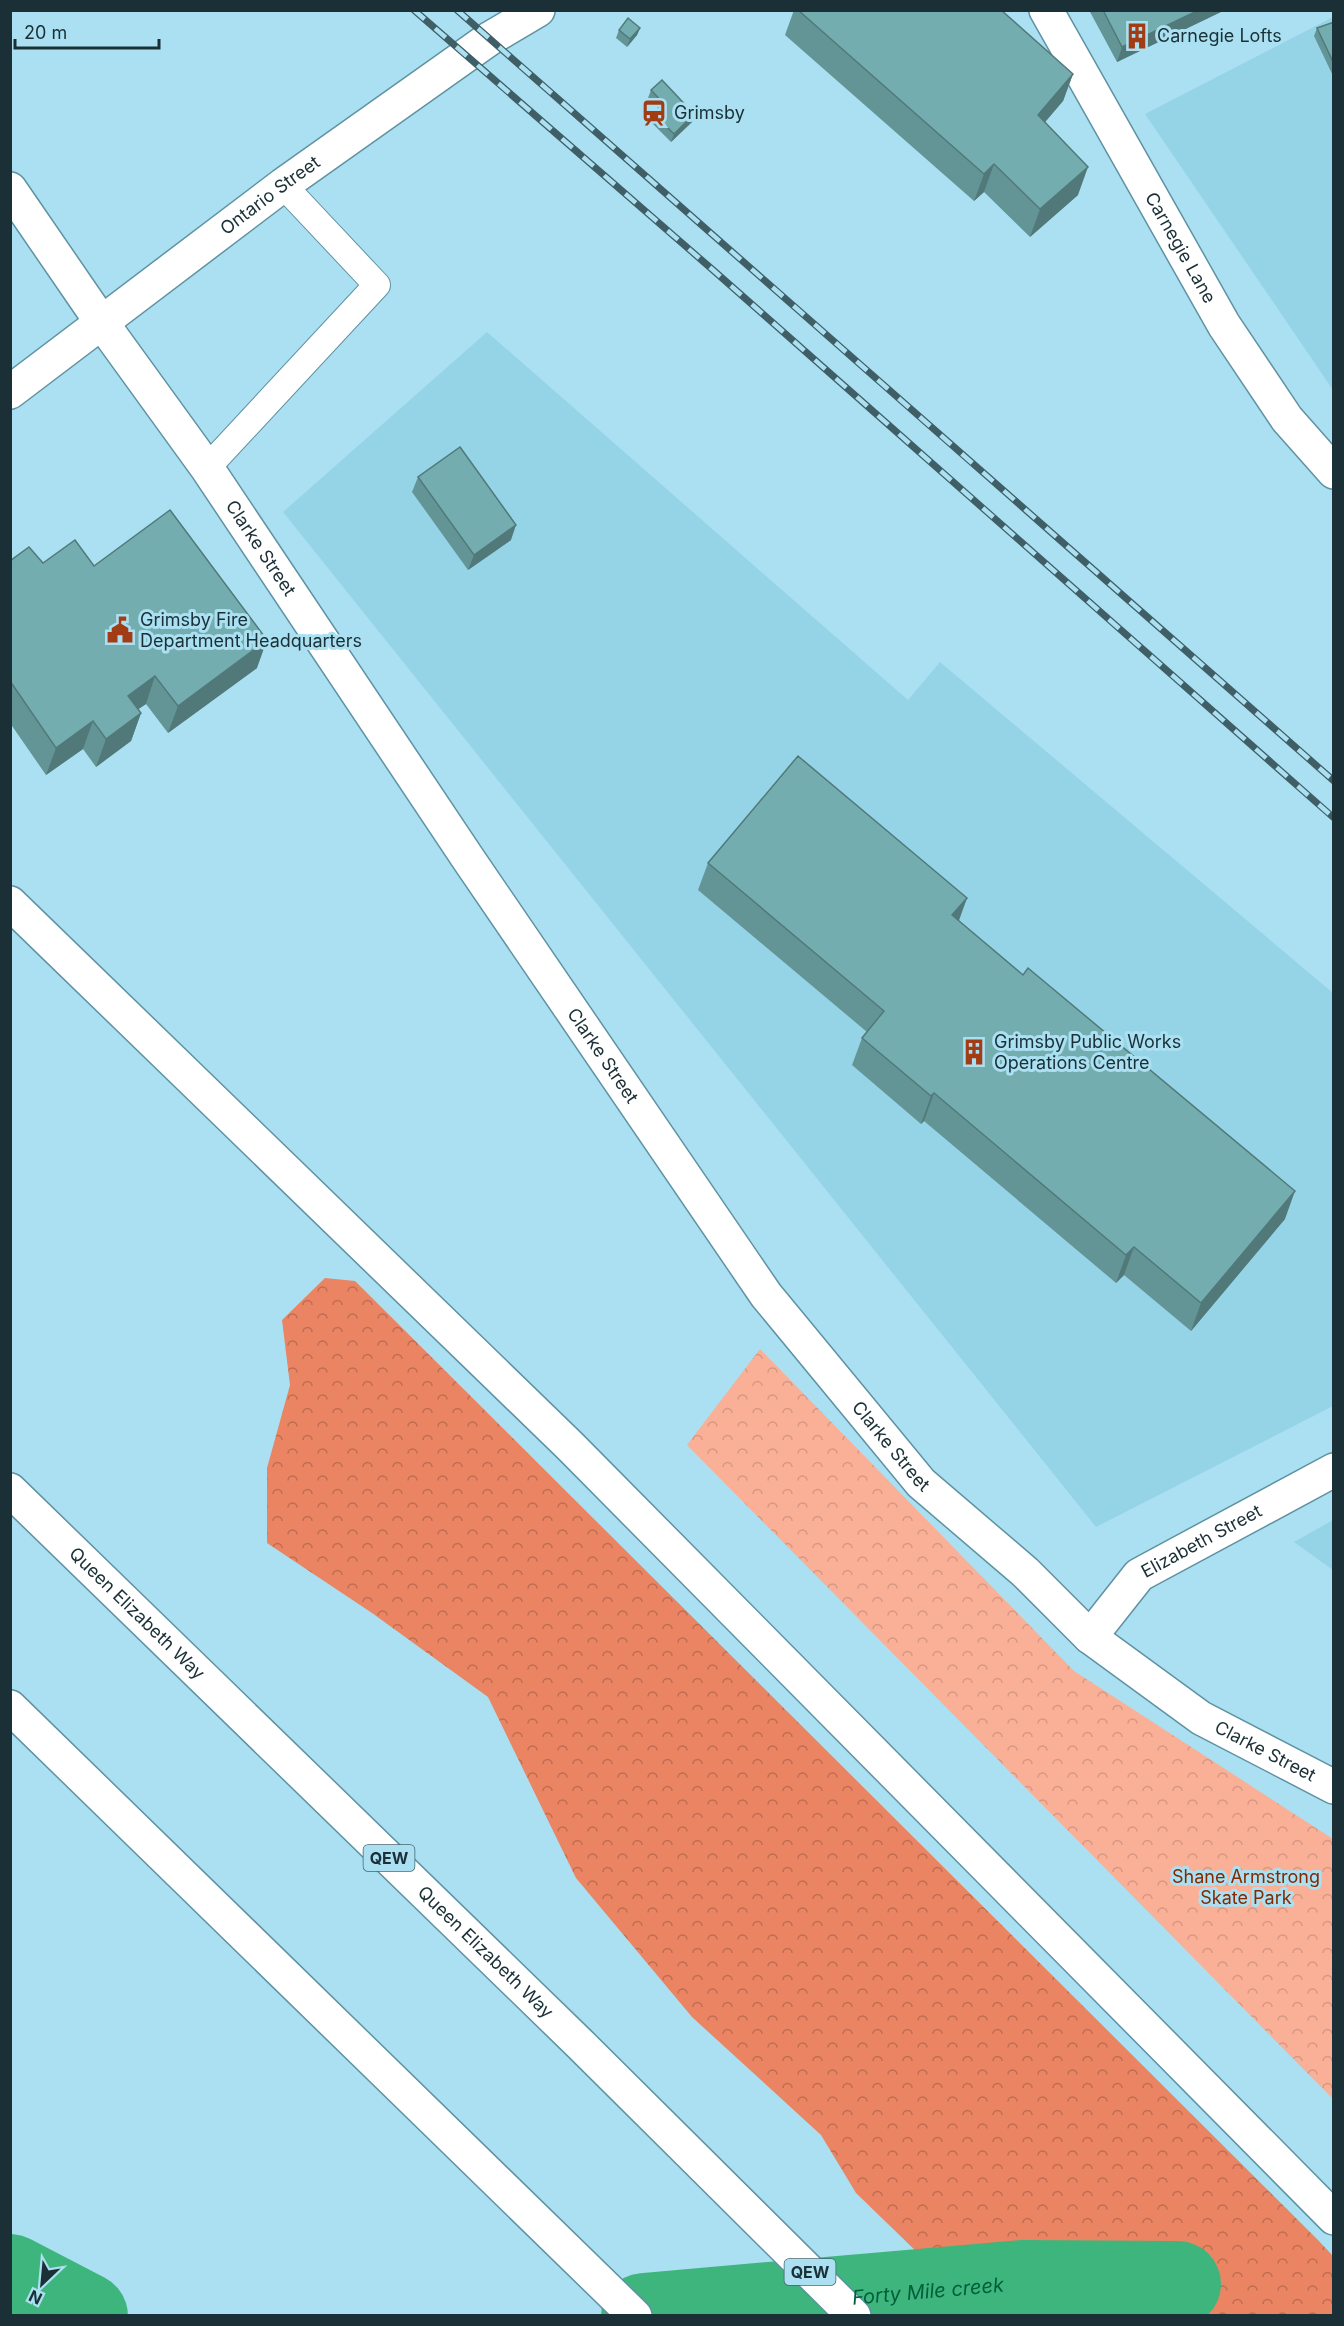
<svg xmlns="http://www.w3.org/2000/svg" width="1344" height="2326" font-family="Inter,sans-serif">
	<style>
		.built { fill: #95d4e7 }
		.forest { fill: url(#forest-crowns) }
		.park { fill: url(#park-crowns) }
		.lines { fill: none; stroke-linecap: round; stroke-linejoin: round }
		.river { stroke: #3eb57d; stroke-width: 86 }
		.service-casing { stroke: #5f92a2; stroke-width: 28 }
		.minor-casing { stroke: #5f92a2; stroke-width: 36 }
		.tertiary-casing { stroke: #5f92a2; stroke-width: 36 }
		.secondary-casing { stroke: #5f92a2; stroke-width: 36 }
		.motorway-casing { stroke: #5f92a2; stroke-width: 36 }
		.service { stroke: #fff; stroke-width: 26 }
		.minor { stroke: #fff; stroke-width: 33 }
		.tertiary { stroke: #fff; stroke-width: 33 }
		.secondary { stroke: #fff; stroke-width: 33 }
		.motorway { stroke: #fff; stroke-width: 33 }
		.rail-casing { stroke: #3f5e66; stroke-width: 7 }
		.rail { stroke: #aae0f1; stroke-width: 4.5; stroke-dasharray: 14; stroke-linecap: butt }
		.wall { fill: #649596 }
		.shaded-wall { fill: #51797a }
		.building { fill: #74adaf; stroke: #51797a; stroke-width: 1.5 }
		.labels { text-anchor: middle; stroke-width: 6; stroke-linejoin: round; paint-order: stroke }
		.shield { fill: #aae0f1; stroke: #45656e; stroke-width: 1.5 }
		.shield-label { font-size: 16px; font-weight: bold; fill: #1a3036 }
		.poi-label { font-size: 18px; fill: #1a3036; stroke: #aae0f1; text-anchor: start }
		.street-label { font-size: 18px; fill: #1a3036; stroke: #aae0f1 }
		.park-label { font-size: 18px; fill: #832800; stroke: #aae0f1 }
		.water-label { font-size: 20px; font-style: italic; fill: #005f3b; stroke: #aae0f1 }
	</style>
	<defs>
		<pattern id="forest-crowns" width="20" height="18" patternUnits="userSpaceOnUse" patternTransform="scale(1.5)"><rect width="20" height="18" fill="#eb8462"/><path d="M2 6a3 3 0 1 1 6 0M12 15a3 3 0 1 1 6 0" fill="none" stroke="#be6c52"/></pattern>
		<pattern id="park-crowns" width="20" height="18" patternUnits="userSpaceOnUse" patternTransform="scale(1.5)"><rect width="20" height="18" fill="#faaf97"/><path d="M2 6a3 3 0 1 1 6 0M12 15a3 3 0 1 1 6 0" fill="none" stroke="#d69783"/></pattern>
	</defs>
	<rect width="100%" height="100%" fill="#aae0f1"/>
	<g class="built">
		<polygon points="1333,17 1333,390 1145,114"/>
		<polygon points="487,332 908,700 940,662 1333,993 1333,1406 1096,1527 283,512"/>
		<polygon points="1333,1520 1333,1570 1294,1542"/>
	</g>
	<polygon class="forest" points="325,1278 355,1281 1317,2239 1333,2256 1333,2315 982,2315 856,2193 821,2135 692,2017 576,1878 488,1697 372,1613 267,1543 267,1468 290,1385 282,1320"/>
	<polygon class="park" points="760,1349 1074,1671 1333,1839 1333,2099 687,1445"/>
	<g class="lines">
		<g class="river">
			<polyline points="10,2277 85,2316"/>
			<path id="s1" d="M644 2316 1022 2283 1178 2284"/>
		</g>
		<g class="service-casing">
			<polyline id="service" points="207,468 377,285 283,185"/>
		</g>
		<g class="minor-casing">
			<g id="minor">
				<path id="s2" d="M1046 10 1224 325 1287 419 1334 472"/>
				<path id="s3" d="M1090 1637 1139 1575 1334 1470"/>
			</g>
		</g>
		<g class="tertiary-casing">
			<g id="tertiary">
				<path id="s4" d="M10 189 102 323 207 468 469 860 766 1295 921 1483 1025 1572 1090 1637 1201 1718 1334 1787"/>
				<path id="s5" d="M10 392 283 185 489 39 538 10"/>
			</g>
		</g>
		<g class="secondary-casing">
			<polyline id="secondary" points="10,903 570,1446 1334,2218"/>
		</g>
		<g class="motorway-casing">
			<g id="motorway">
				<path id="s6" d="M10 1490 579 2043 854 2316"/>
				<polyline points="10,1707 635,2316"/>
			</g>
		</g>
		<use href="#service" class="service"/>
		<use href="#minor" class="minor"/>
		<use href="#tertiary" class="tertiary"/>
		<use href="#secondary" class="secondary"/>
		<use href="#motorway" class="motorway"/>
		<g class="rail-casing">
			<g id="rail">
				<polyline points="414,10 713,270 1334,818"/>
				<polyline points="457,10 1334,781"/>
			</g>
		</g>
		<use href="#rail" class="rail"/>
	</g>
	<g class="wall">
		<polygon points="794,10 1001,10 1073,74 1063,101 1045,122 1078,195 1030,237 984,192 974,201 785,35"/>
		<polygon points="1089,10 1225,10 1117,62"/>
		<polygon points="1334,22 1334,78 1314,36 1317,28"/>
		<polygon points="640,28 637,35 627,47 616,38 619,30"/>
		<polygon points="651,90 694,114 692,122 671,142 652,123 655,115 660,110 648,98"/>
		<polygon points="418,477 511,540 468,570 412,492"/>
		<polygon points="10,561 43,563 257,668 168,733 146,704 138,709 141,713 131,741 96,767 83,749 46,775 10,723"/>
		<polygon points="708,863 967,898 958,920 1285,1219 1191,1331 1124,1275 1116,1283 924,1121 921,1124 852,1065 862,1038 867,1032 698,890"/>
	</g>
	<g class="shaded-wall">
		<polygon points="1199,10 1225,10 1117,62 1122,47"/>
		<polygon points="640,28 637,35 627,47 630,39"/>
		<polygon points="1073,74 1063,101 1028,142 1038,115"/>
		<polygon points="694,114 692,122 671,142 674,134"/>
		<polygon points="994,164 984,192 974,201 984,174"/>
		<polygon points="1088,167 1078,195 1030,237 1040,209"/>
		<polygon points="516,525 511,540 468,570 474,555"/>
		<polygon points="267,640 257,668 168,733 178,706"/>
		<polygon points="155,676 146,704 118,723 128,696"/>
		<polygon points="141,713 131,741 96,767 106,739"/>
		<polygon points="93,721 83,749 46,775 56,748"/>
		<polygon points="967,898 957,926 952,915"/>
		<polygon points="934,1093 924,1121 921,1124 931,1096"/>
		<polygon points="1295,1191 1285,1219 1191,1331 1201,1303"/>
		<polygon points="1134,1247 1124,1275 1116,1283 1126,1255"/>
	</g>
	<g class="building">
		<polygon points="798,10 1001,10 1073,74 1038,115 1088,167 1040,209 994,164 984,174"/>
		<polygon points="1103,10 1199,10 1122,47"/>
		<polygon points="628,18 640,28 630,39 619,30"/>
		<polygon points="1334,22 1334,64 1317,28"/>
		<polygon points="662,80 694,114 674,134 655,115 665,105 651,90"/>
		<polygon points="460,447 516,525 474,555 418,477"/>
		<polygon points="170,510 267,640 178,706 155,676 128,696 141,713 106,739 93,721 56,748 10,681 10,561 29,547 43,563 75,540 94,566"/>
		<polygon points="798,756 967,898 952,915 1023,975 1028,968 1295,1191 1201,1303 1134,1247 1126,1255 934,1093 931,1096 862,1038 884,1011 708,863"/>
	</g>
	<defs>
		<g id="building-bare" transform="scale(2.07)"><path d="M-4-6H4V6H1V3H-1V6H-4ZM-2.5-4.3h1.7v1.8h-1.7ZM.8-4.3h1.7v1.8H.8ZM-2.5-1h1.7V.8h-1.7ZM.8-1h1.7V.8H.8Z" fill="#a23c14" stroke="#aae0f1" stroke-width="2.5" paint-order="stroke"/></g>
		<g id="station-bare" transform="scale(2.07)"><path d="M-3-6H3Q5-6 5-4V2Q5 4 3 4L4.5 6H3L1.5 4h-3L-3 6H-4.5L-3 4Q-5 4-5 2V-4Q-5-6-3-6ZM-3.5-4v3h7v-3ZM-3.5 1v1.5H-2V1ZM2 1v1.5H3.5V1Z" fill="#a23c14" stroke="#aae0f1" stroke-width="2.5" paint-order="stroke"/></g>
		<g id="civic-bare" transform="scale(2.07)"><path d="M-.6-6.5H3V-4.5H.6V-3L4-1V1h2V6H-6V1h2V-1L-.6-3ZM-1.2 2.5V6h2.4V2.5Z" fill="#a23c14" stroke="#aae0f1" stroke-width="2.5" paint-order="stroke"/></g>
	</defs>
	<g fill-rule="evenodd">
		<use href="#building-bare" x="1137" y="36"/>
		<use href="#station-bare" x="654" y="113"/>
		<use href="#civic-bare" x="120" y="630"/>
		<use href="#building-bare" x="974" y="1052"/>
	</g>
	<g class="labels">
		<g class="shield">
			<rect x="363.5" y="1845" width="51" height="26" rx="4.5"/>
			<rect x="784.5" y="2259" width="51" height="26" rx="4.5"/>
		</g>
		<g class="shield-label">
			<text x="389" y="1864">QEW</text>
			<text x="810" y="2278">QEW</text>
		</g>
		<g class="poi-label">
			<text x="1157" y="42">Carnegie Lofts</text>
			<text x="674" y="119">Grimsby</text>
			<text x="140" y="626">Grimsby Fire<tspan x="140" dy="21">Department Headquarters</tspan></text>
			<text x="994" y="1048">Grimsby Public Works<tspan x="994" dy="21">Operations Centre</tspan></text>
		</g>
		<g class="street-label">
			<text dy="6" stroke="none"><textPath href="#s5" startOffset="326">Ontario Street</textPath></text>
			<text dy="6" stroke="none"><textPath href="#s2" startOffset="273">Carnegie Lane</textPath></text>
			<text dy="6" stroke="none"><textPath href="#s4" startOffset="438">Clarke Street</textPath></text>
			<text dy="6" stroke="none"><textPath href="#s4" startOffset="1050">Clarke Street</textPath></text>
			<text dy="6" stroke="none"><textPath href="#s4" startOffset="1536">Clarke Street</textPath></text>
			<text dy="6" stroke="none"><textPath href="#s3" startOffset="150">Elizabeth Street</textPath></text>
			<text dy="6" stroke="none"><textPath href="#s6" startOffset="177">Queen Elizabeth Way</textPath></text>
			<text dy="6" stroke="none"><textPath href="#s4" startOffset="2022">Clarke Street</textPath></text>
			<text dy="6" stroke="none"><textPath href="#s6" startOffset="663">Queen Elizabeth Way</textPath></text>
		</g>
		<g class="park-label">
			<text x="1246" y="1883">Shane Armstrong<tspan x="1246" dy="21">Skate Park</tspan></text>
		</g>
		<g class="water-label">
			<text dy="7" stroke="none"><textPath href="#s1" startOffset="285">Forty Mile creek</textPath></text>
		</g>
	</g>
	<rect width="1344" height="2326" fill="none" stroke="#1a3036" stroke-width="24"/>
	<g transform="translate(42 2284) rotate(206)" stroke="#aae0f1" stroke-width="4.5" paint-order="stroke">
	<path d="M0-4.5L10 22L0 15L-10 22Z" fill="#1a3036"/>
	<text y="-9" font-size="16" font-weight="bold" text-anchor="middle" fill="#1a3036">N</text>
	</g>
	<path d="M15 39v9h144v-9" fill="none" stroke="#1a3036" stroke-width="3"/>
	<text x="24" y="39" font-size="18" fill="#1a3036" stroke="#aae0f1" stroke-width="4.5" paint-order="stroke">20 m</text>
</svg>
